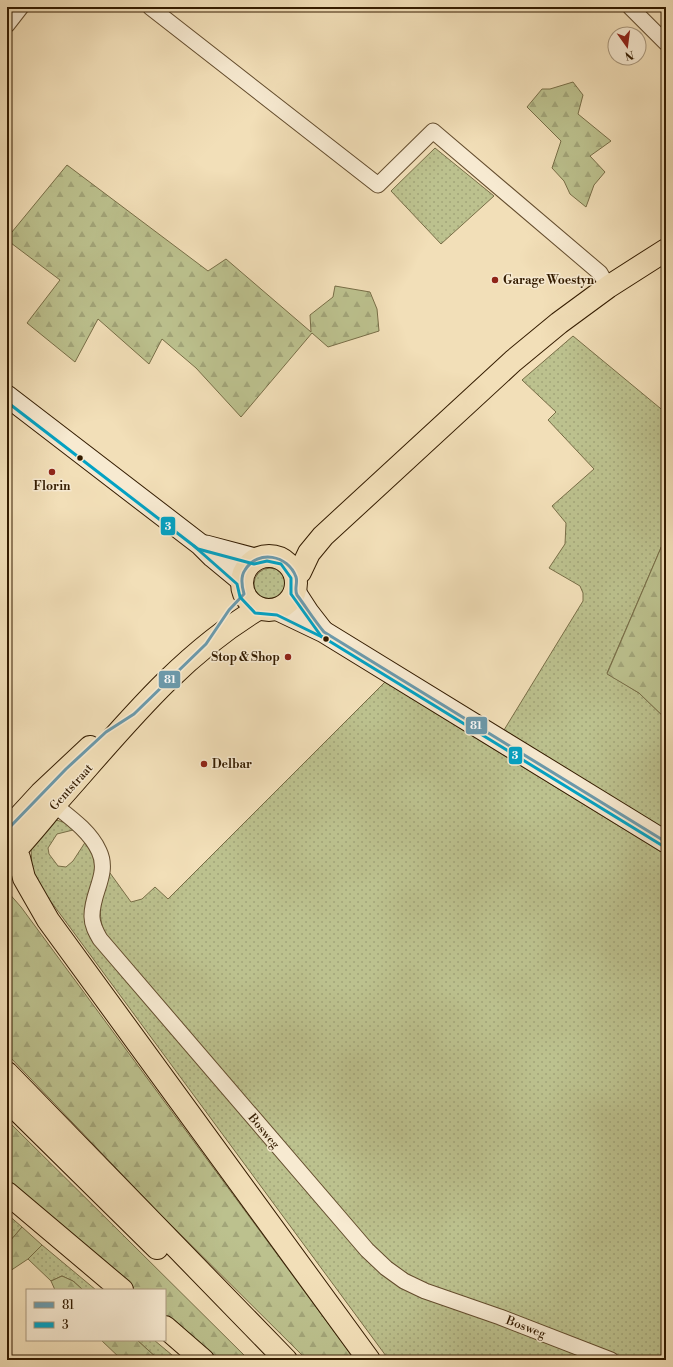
<svg xmlns="http://www.w3.org/2000/svg" width="673" height="1367" font-family="'Libre Bodoni',serif">
	<style>
		.grass { fill: url(#grass-dots); stroke: #786e47 }
		.forest { fill: url(#forest-firs); stroke: #786e47 }
		.lines { fill: none; stroke-linecap: round; stroke-linejoin: round }
		.street-casing { stroke: #644d2e; stroke-width: 17 }
		.secondary-casing { stroke: #341c00; stroke-width: 23 }
		.primary-casing { stroke: #341c00; stroke-width: 24 }
		.street { stroke: #f7ead1; stroke-width: 15 }
		.secondary { stroke: #f7ead1; stroke-width: 21 }
		.primary { stroke: #f2dfb8; stroke-width: 22 }
		.bus-1-casing { stroke: #f7ead1; stroke-width: 6 }
		.bus-2-casing { stroke: #f7ead1; stroke-width: 6 }
		.bus-1 { stroke: #6b9aac; stroke-width: 3 }
		.bus-2 { stroke: #03a2c4; stroke-width: 3 }
		.poi-dot { fill: #8f2418; stroke: #f7ead1; stroke-width: 1.5 }
		.bus-dot { fill: #341c00; stroke: #f7ead1; stroke-width: 1.5 }
		.labels { text-anchor: middle; stroke-width: 3; stroke-linejoin: round; paint-order: stroke }
		.poi-label { font-size: 12px; font-weight: bold; fill: #341c00; stroke: #f7ead1; text-anchor: start }
		.street-label { font-size: 12px; fill: #341c00; stroke: #f7ead1 }
		.line-badge { stroke: #f7ead1; stroke-width: 1.5 }
		.badge-label { font-size: 11px; text-anchor: middle; font-weight: bold; fill: #fff }
	</style>
	<defs>
		<pattern id="grass-dots" width="8" height="8" patternUnits="userSpaceOnUse"><rect width="8" height="8" fill="#bcc18e"/><path d="M2 2h.1M6 6h.1" fill="none" stroke="#a2a579" stroke-width="1.8" stroke-linecap="round"/></pattern>
		<pattern id="forest-firs" width="22" height="20" patternUnits="userSpaceOnUse"><rect width="22" height="20" fill="#bcc18e"/><path d="M5 1l3.5 6h-7zM16 11l3.5 6h-7z" fill="#a2a579"/></pattern>
	</defs>
	<rect width="100%" height="100%" fill="#f2dfb8"/>
	<filter id="stains"><feTurbulence type="fractalNoise" baseFrequency=".005" numOctaves="4"/><feColorMatrix values="0 0 0 0 .2 0 0 0 0 .09 0 0 0 0 .02 0 0 0 .5 -.17"/></filter>
	<radialGradient id="worn" r=".72"><stop offset=".6" stop-color="#630" stop-opacity="0"/><stop offset="1" stop-color="#630" stop-opacity=".3"/></radialGradient>
	<g class="grass">
		<polygon points="435,148 494,196 441,244 391,191"/>
		<polygon points="573,336 666,413 666,536 607,673 639,693 666,719 666,830 504,730 583,601 583,593 580,586 549,568 565,544 566,523 552,506 594,469 548,420 556,412 522,380"/>
		<circle cx="270" cy="584" r="16"/>
		<path d="M385 682 666 855V1360H628L548 1328 446 1292 416 1279 393 1265 370 1243 104 932C96 909 103 896 110 873L131 902 142 899 155 887 168 899Z"/>
		<polygon points="56,820 67,823 73,830 57,834 48,848 49,854 58,866 66,867 73,861 86,841 98,862 86,902 117,965 367,1261 383,1275 512,1326 590,1360 389,1360 38,884 32,869 31,847"/>
		<polygon points="7,1214 22,1227 9,1243 7,1241"/>
		<polygon points="42,1245 96,1290 83,1290 73,1281 62,1276 51,1281 28,1259"/>
		<polygon points="137,1340 154,1340 178,1360 159,1360"/>
	</g>
	<g class="forest">
		<polygon points="573,82 583,95 578,114 611,141 590,156 605,172 594,185 586,207 570,194 564,181 552,168 561,141 527,107 542,89 550,89"/>
		<polygon points="67,165 208,271 226,259 311,332 310,315 333,297 335,286 370,292 377,309 379,331 328,347 312,333 241,417 196,368 162,339 149,364 98,319 75,362 27,323 60,280 7,240 7,238"/>
		<polygon points="666,536 666,719 639,693 607,674"/>
		<polygon points="7,891 21,907 355,1360 307,1360 158,1212 7,1054"/>
		<polygon points="7,1120 249,1360 219,1360 165,1315 165,1290 135,1290 7,1182"/>
		<polygon points="22,1227 42,1245 28,1259 7,1273 7,1241 9,1242"/>
		<polygon points="62,1276 73,1281 83,1290 55,1290 51,1281"/>
		<polygon points="101,1340 137,1340 159,1360 122,1360"/>
	</g>
	<g class="lines">
		<g class="street-casing">
			<g id="street">
				<polyline points="150,7 378,185 433,131 600,273 608,287"/>
				<polyline points="630,7 666,43"/>
				<polyline points="7,25 21,7"/>
				<path d="M47 799C65 814 89 829 99 851 110 874 91 893 92 917 92 925 96 932 100 939L367 1250 386 1268 404 1281 425 1291 500 1317 611 1360"/>
			</g>
		</g>
		<g class="secondary-casing">
			<g id="secondary">
				<polyline points="7,396 201,545 213,557 242,581"/>
				<polyline points="206,546 255,559"/>
				<polyline points="295,592 308,612 322,630"/>
				<polyline points="278,610 324,632 666,842"/>
			</g>
		</g>
		<g class="primary-casing">
			<g id="primary">
				<circle cx="269" cy="583" r="27"/>
				<polyline points="296,576 300,572 309,553 323,536 513,361 559,323 608,287 666,250"/>
				<polyline points="7,830 41,793 90,747"/>
				<polyline points="14,853 19,858 24,878 48,920 369,1360"/>
				<path d="M7 859C24 842 39 823 55 804 118 734 176 658 258 609"/>
				<polyline points="7,1073 286,1360"/>
				<polyline points="7,1100 157,1248"/>
				<polyline points="7,1193 122,1290"/>
				<polyline points="165,1327 203,1360"/>
			</g>
		</g>
		<use href="#street" class="street"/>
		<use href="#secondary" class="secondary"/>
		<use href="#primary" class="primary"/>
		<g class="bus-1-casing">
			<path id="bus-1" d="M7 830 66 769 106 732 134 714 206 644 229 610 244 594C242 587 240 577 245 570 258 549 288 555 296 577 298 583 294 589 297 595 306 607 314 620 324 632L666 842"/>
		</g>
		<g class="bus-2-casing">
			<g id="bus-2">
				<polyline points="7,402 198,549 254,564 267,561 281,564 291,578 291,594 321,636 663,846"/>
				<polyline points="194,546 237,584 240,597 255,613 277,615 326,639"/>
			</g>
		</g>
		<use href="#bus-1" class="bus-1"/>
		<use href="#bus-2" class="bus-2"/>
	</g>
	<g class="poi-dot">
		<circle cx="495" cy="280" r="4"/>
		<circle cx="52" cy="472" r="4"/>
		<circle cx="288" cy="657" r="4"/>
		<circle cx="204" cy="764" r="4"/>
	</g>
	<g class="bus-dot">
		<circle cx="80" cy="458" r="3.5"/>
		<circle cx="326" cy="639" r="3.5"/>
	</g>
	<g class="labels">
		<g class="poi-label">
			<text x="503" y="284">Garage Woestyn</text>
			<text x="52" y="490" text-anchor="middle">Florin</text>
			<text x="280" y="661" text-anchor="end">Stop &amp; Shop</text>
			<text x="212" y="768">Delbar</text>
		</g>
		<g class="street-label">
			<text transform="translate(71 787) rotate(-48)" y="4">Gentstraat</text>
			<text transform="translate(264 1131) rotate(50)" y="4">Bosweg</text>
			<text transform="translate(526 1327) rotate(21)" y="4">Bosweg</text>
		</g>
	</g>
	<g class="line-badge">
		<rect x="160" y="516" width="16" height="20" rx="4" fill="#03a2c4"/>
		<rect x="158" y="670" width="23" height="19" rx="4" fill="#6b9aac"/>
		<rect x="465" y="716" width="23" height="19" rx="4" fill="#6b9aac"/>
		<rect x="508" y="746" width="15" height="19" rx="4" fill="#03a2c4"/>
	</g>
	<g class="badge-label">
		<text x="168" y="530">3</text>
		<text x="170" y="683">81</text>
		<text x="476" y="729">81</text>
		<text x="515" y="759">3</text>
	</g>
	<rect width="673" height="1367" fill="none" stroke="#f2dfb8" stroke-width="24"/>
	<rect x="8" y="8" width="657" height="1351" fill="none" stroke="#341c00" stroke-width="2"/>
	<rect x="12" y="12" width="649" height="1343" fill="none" stroke="#341c00"/>
	<rect x="26" y="1289" width="140" height="52" fill="#f7ead1" stroke="#a9987d"/>
	<rect x="34" y="1302" width="20" height="6" fill="#6b9aac" stroke="#a9987d"/>
	<text x="62" y="1309" font-size="12" fill="#341c00">81</text>
	<rect x="34" y="1322" width="20" height="6" fill="#03a2c4" stroke="#a9987d"/>
	<text x="62" y="1329" font-size="12" fill="#341c00">3</text>
	<g transform="translate(627 46) rotate(166)"><circle r="19" fill="#f7ead1" stroke="#a9987d"/>
	<path d="M0-3L7 15L0 10L-7 15Z" fill="#8f2418"/>
	<text y="-6" font-size="11" font-weight="bold" text-anchor="middle" fill="#341c00">N</text>
	</g>
	<rect width="100%" height="100%" filter="url(#stains)"/>
	<rect width="100%" height="100%" fill="url(#worn)"/>
</svg>
